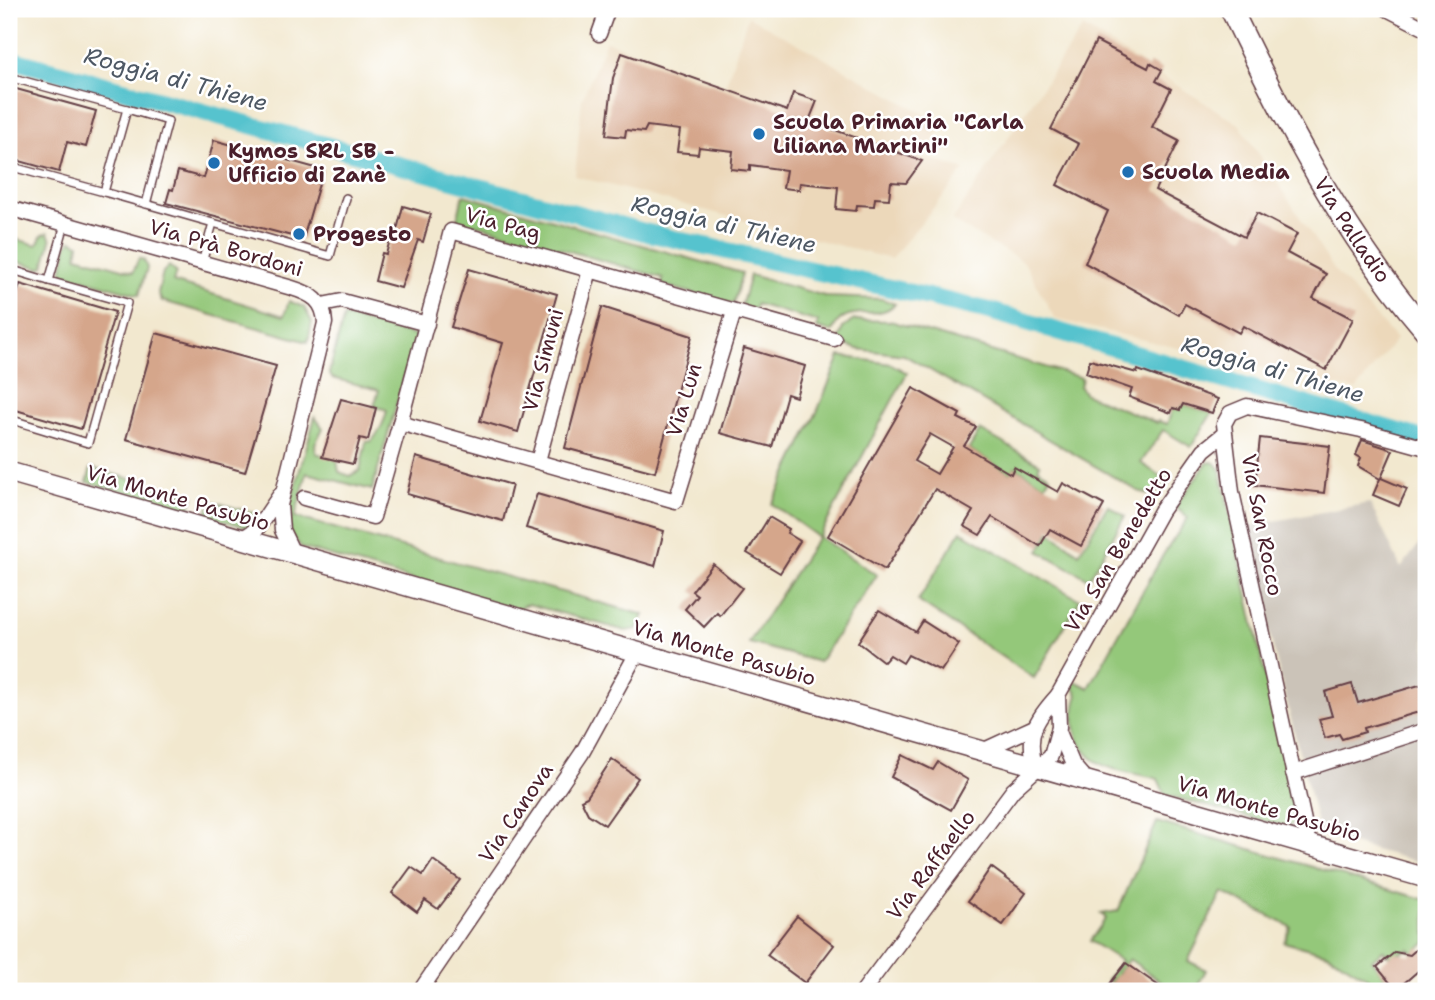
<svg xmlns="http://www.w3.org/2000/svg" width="1435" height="1000" font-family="'Shantell Sans',sans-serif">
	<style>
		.built { fill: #ecd8ba }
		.industrial { fill: #cbc3b8 }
		.green { fill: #94c87a; stroke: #6f7452; stroke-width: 2 }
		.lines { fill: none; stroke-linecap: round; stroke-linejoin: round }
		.canal { stroke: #56c3ce; stroke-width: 18 }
		.building { fill: #d5a68b; fill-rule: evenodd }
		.service-casing { stroke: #633d44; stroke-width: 10 }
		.minor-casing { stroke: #633d44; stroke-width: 17 }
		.secondary-casing { stroke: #633d44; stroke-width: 22 }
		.primary-casing { stroke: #633d44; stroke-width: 24 }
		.service { stroke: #fff; stroke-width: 7 }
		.minor { stroke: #fff; stroke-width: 14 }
		.secondary { stroke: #fff; stroke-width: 19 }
		.primary { stroke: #fff; stroke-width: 21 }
		.poi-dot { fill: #1f6fb2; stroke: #fff; stroke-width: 2.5 }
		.labels { text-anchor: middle; stroke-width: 5; stroke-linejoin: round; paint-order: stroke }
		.poi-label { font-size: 21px; font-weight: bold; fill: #4a1f2b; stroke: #fff; text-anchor: start }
		.street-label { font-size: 21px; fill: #4a1f2b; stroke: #fff }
		.water-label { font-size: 23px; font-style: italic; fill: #4e5864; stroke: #fff }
	</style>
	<rect width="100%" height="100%" fill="#fff"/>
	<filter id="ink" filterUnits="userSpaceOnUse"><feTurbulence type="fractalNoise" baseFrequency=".0143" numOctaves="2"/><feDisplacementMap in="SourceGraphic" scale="14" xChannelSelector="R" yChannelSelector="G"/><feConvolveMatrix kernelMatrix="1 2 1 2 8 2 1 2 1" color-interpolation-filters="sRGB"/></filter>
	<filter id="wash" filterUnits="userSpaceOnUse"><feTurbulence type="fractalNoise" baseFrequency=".00686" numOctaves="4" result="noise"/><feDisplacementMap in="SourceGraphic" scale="28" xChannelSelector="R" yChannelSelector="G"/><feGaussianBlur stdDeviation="1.57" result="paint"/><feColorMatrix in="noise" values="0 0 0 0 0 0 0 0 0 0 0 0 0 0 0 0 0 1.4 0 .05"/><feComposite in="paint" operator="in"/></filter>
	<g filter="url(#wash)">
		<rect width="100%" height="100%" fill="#f2e8cf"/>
		<g class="built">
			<polygon points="748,16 944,125 923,156 965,170 891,259 575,176 582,99 606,41 725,87"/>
			<polygon points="1083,27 1239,124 1335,271 1396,339 1356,390 1055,319 1024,262 952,221"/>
		</g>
		<polygon class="industrial" points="1370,503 1401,568 1426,535 1426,864 1320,835 1243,527"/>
		<g class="green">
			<polygon points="463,195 742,273 733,304 662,285 663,278 489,228 475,224 473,231 456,225"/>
			<polygon points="48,233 51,240 44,266 40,268 9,259 9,237 37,245 42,235"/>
			<polygon points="72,240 79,244 77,256 133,272 139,258 144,260 147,268 139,295 62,273 67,245"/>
			<polygon points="169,266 176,272 173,282 284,316 289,301 304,307 312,322 308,342 162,301 158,293 163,272"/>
			<path d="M750 275 828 297 882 299 895 304C877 323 844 300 832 332L817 328 818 322 756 304 754 311 741 307Z"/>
			<path d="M344 316 416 336 372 490 307 473 295 517 644 615 637 629 626 631 528 604 521 606 520 611 302 548 290 533 287 515 315 417 323 428 315 444 316 453 337 460 339 472 350 476 360 470 366 442 372 441C380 431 385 422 387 410L374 406 379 390 332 378 329 373Z"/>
			<polygon points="854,320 890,321 1082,378 1080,387 1085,394 1157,423 1158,421 1167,424 1173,408 1180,410 1183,404 1212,413 1191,447 1163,430 1141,463 1169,482 1167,485 1162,483 1154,496 1138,491 904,355 857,349 838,342 843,328"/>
			<polygon points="840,356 891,364 907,373 819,537 877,575 819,662 749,643 818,537 772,504 817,412"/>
			<polygon points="980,430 1040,464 1038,469 1050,476 1045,485 1015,467 1011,474 969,449"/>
			<path d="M1213 462 1220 468 1297 822 1286 827 1165 795 1158 779C1125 770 1088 773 1076 733 1073 720 1073 708 1078 695L1072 685 1077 682 1089 688 1163 555 1188 518 1175 507 1207 463Z"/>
			<polygon points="91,468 194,496 189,511 87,482"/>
			<polygon points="211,501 260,515 247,527 206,516"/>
			<polygon points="1108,505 1125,516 1089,579 1039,551 1050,532 1079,553"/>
			<polygon points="961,531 1080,600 1034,678 918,601"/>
			<polygon points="1157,822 1426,900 1426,943 1413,953 1409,949 1390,957 1383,950 1372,960 1385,977 1378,984 1328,954 1284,942 1291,927 1222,892 1188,961 1206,970 1195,991 1174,991 1129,959 1110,983 1107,980 1121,961 1090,941 1106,918 1101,914 1118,911"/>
		</g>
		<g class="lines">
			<polyline class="canal" points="9,59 644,232 990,311 1426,440"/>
		</g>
		<g id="blocks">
			<g class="building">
				<polygon points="1096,41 1148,68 1150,63 1162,70 1156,81 1171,89 1152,127 1179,141 1155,190 1244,237 1257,213 1297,234 1287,253 1326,274 1313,298 1353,319 1326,370 1243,326 1239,333 1185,304 1179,315 1085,263 1108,211 1057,185 1079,144 1051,129"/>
				<polygon points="622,53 787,111 793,93 817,101 809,121 922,161 906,183 891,182 889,199 875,198 874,206 857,205 856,211 836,209 838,187 800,183 799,190 783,188 786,170 750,165 750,171 731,169 733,151 699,147 698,154 677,152 680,130 647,126 644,132 626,130 625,137 606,135 613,78"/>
				<polygon points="9,87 96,111 86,147 67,142 59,172 9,158"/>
				<polygon points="214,140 323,170 303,239 166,203 170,189 173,190 178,171 204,178"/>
				<polygon points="403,206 431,214 423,242 418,240 401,288 375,281 382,253 386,254 393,229 397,230"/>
				<polygon points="469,269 557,294 518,432 480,421 503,343 451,327"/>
				<polygon points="20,284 115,312 81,429 9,408 9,323"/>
				<polygon points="602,307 692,336 655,472 565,448"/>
				<polygon points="156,333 276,366 245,472 126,439"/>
				<polygon points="744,348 805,366 796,397 787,394 772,447 720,433"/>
				<polygon points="1090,360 1137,373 1138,370 1218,399 1212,413 1183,404 1180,410 1173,408 1171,413 1129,397 1132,389 1086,373"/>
				<path d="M913 388 960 414 958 418 976 427 964 446 1011 474 1014 467 1058 492 1063 483 1104 505 1081 546 1050 529 1040 546 992 517 980 535 964 526 973 511 935 489 885 570 828 536ZM930 434 953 447 937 474 914 461Z"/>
				<polygon points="341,399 376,408 368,440 360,438 353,464 322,457"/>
				<polygon points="1260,438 1330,446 1324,493 1255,485"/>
				<polygon points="1362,440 1393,450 1381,478 1407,489 1399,506 1373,495 1380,479 1358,466 1361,458 1356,455"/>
				<polygon points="416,457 512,485 503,521 407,494"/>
				<polygon points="537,494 664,531 655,566 526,528"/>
				<polygon points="769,517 789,529 787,533 800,541 780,573 747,553"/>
				<polygon points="713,564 742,588 720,616 717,613 704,627 685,609 697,595 692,591"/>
				<polygon points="879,610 916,632 923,621 959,644 941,671 908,655 903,663 890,655 884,662 858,642"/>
				<polygon points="1426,683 1426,710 1364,728 1365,732 1342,739 1339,734 1325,738 1319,719 1332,716 1325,692 1352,684 1358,703"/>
				<polygon points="902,755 933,770 938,762 968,780 951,810 891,777"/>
				<polygon points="612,759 638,778 605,825 588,814 581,800 587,797"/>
				<polygon points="433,860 460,880 438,909 425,900 417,912 392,893 411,867 423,875"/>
				<polygon points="991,867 1026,893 1003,925 968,901"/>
				<polygon points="797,916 834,945 805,983 767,955"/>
				<polygon points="1419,947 1426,955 1426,964 1396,990 1377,967 1395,952 1410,955"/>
				<polygon points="1126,963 1166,991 1118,991 1109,985"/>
			</g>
		</g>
	</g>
	<g filter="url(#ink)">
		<use href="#blocks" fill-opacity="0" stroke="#633d44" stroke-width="2"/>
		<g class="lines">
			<g class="service-casing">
				<g id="service">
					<polyline points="9,77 127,109"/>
					<polyline points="9,166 104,192"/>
					<polyline points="146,204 168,121 127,109 104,192 213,223"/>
					<polyline points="202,263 213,223 330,256 346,198"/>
					<polyline points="9,269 49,281 65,224"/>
					<polyline points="9,288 14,271"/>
					<polyline points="9,419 88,443 127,303 49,281"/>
				</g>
			</g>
			<g class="minor-casing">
				<g id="minor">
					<polyline points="1387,9 1426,29"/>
					<polyline points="599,34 608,9"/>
					<path d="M9 208 292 288C312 294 324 301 325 323L280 505 282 530 294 555"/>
					<polyline points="322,305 342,301 427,324"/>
					<polyline points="734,312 676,501 400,423 451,231 834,339"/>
					<polyline points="538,461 590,270"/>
					<polyline points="304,498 373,517 400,423"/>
					<polyline points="240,540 257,529 280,495"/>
					<polyline points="1058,695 1161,511 1204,450 1224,434"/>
					<polyline points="1059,732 1073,765 1087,781"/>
					<polyline points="982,751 1032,728"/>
					<polyline points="1293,773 1426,730"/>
					<polyline points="1309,844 1232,492 1224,424 1230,413 1247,406 1361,430 1426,448"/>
					<polyline points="420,991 582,753 638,651"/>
					<path d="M863 991 1013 790 1051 756 1059 727 1058 695C1036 719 1025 735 1036 768"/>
				</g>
			</g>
			<g class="secondary-casing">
				<polyline id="secondary" points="9,472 1426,878"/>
			</g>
			<g class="primary-casing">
				<g id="primary">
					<path id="s1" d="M1231 9C1286 123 1343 234 1426 331"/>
				</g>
			</g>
			<use href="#service" class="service"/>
			<use href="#minor" class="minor"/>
			<use href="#secondary" class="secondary"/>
			<use href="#primary" class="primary"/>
		</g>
	</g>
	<g class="poi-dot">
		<circle cx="759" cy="134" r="7"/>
		<circle cx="214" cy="163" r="7"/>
		<circle cx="1128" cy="172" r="7"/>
		<circle cx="299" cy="234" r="7"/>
	</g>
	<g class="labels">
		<g class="poi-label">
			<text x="773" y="129">Scuola Primaria "Carla<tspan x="773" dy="24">Liliana Martini"</tspan></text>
			<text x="228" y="158">Kymos SRL SB -<tspan x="228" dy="24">Ufficio di Zanè</tspan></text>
			<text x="1142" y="179">Scuola Media</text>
			<text x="313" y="241">Progesto</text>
		</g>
		<g class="street-label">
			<text transform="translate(503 224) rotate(15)" y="7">Via Pag</text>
			<text dy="7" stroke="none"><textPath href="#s1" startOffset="252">Via Palladio</textPath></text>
			<text transform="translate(226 248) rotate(16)" y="7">Via Prà Bordoni</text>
			<text transform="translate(543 360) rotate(-75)" y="7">Via Simuni</text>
			<text transform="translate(684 400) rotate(-73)" y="7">Via Lun</text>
			<text transform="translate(178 498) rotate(16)" y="7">Via Monte Pasubio</text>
			<text transform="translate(1262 525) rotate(79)" y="7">Via San Rocco</text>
			<text transform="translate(1118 550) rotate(-59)" y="7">Via San Benedetto</text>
			<text transform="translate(724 653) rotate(16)" y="7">Via Monte Pasubio</text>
			<text transform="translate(1269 809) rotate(16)" y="7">Via Monte Pasubio</text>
			<text transform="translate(516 813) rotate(-56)" y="7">Via Canova</text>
			<text transform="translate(931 865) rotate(-53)" y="7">Via Raffaello</text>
		</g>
		<g class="water-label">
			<text transform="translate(176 79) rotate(15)" y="8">Roggia di Thiene</text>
			<text transform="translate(724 224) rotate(13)" y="8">Roggia di Thiene</text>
			<text transform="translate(1273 369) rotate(16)" y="8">Roggia di Thiene</text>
		</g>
	</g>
	<rect width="1435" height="1000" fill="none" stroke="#fff" stroke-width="35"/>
</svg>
